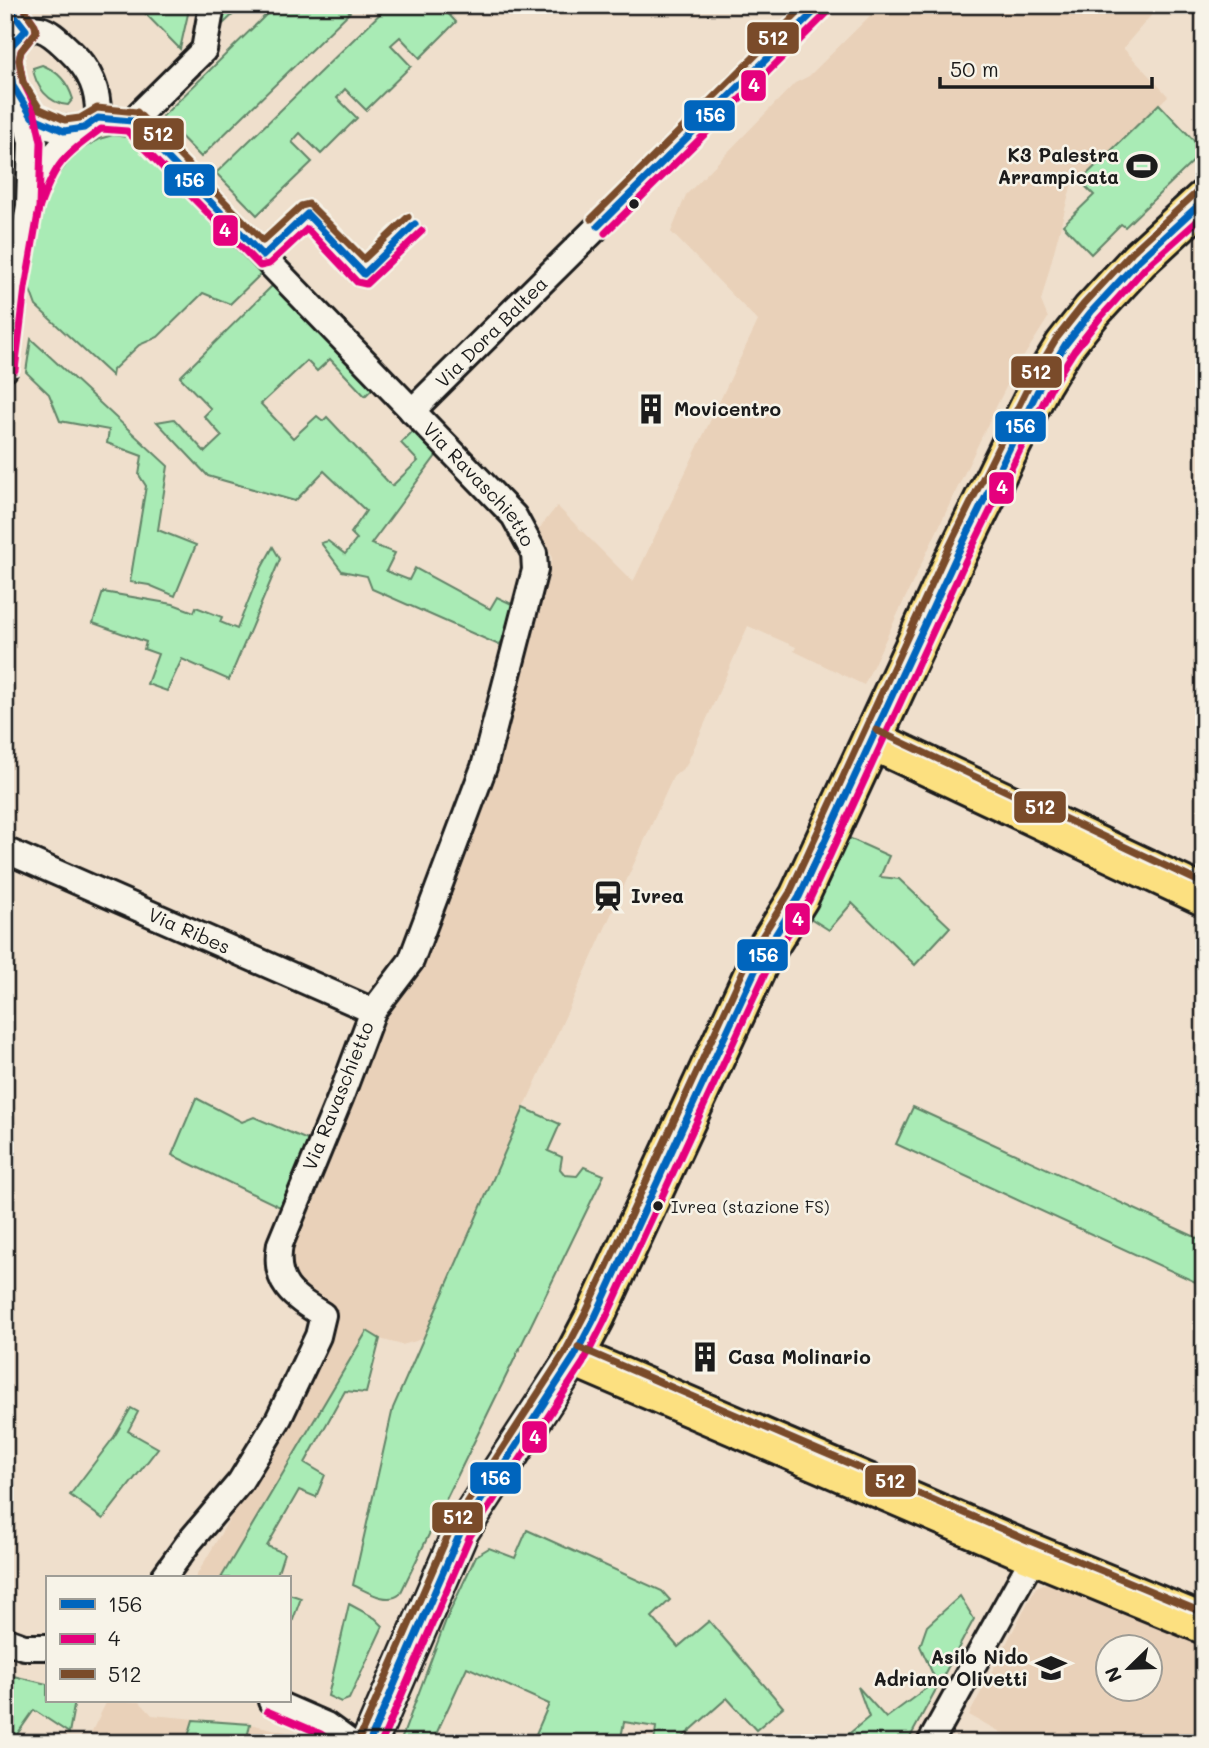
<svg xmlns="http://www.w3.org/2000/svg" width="1209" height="1748" font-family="Mali,sans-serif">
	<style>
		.built { fill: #e9d1b9; fill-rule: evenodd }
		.green { fill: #a9ebb5; stroke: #628468; stroke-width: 2 }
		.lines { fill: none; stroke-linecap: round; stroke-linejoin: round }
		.minor-casing { stroke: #1c1c1c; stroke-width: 30 }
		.secondary-casing { stroke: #1c1c1c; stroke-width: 40 }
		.primary-casing { stroke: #1c1c1c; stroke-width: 44 }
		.minor { stroke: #f7f3e8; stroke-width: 24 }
		.secondary { stroke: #f7f3e8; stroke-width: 35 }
		.primary { stroke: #fce080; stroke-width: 38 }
		.bus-1-casing { stroke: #f7f3e8; stroke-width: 12 }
		.bus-2-casing { stroke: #f7f3e8; stroke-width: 12 }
		.bus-3-casing { stroke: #f7f3e8; stroke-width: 12 }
		.bus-1 { stroke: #0065bd; stroke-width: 7 }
		.bus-2 { stroke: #e5007d; stroke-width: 7 }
		.bus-3 { stroke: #7a4b2a; stroke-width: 7 }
		.bus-dot { fill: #1c1c1c; stroke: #f7f3e8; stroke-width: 2.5 }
		.labels { text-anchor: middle; stroke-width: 5; stroke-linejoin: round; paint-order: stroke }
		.bus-label { font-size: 17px; fill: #1c1c1c; stroke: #f7f3e8; text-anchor: start }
		.poi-label { font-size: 19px; font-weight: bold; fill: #1c1c1c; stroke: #f7f3e8; text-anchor: start }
		.street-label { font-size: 19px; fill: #1c1c1c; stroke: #f7f3e8 }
		.line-badge { stroke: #f7f3e8; stroke-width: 2.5 }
		.badge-label { font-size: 19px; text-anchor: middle; font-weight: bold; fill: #fff }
	</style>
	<rect width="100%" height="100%" fill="#efdfcc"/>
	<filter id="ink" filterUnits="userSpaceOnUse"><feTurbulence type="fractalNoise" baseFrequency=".0143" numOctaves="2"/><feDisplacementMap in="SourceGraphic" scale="14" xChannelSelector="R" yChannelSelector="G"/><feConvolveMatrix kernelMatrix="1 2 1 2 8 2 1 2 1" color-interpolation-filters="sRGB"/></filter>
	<g filter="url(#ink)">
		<g class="built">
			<polygon points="881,5 1160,5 1123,48 1168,96 1080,181 1074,175 1041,301 1048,318 1012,375 993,413 864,685 794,651 796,647 748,626 686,766 673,777 524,1108 426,1335 416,1341 402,1345 380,1339 367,1331 221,1578 195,1578 322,1360 334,1334 332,1317 296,1288 287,1261 379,1020 481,798 552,559 549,549 535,534 557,506 633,582 758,321 671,232 686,195 795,83 809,76"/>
			<path d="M1052 1581 1059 1582 1204 1648V1743H1021L969 1715 1036 1587ZM1108 1646H1150V1688H1108Z"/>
			<polygon points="107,1701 140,1702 152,1715 250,1724 312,1738 311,1743 86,1743"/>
		</g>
		<g class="green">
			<polygon points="137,5 190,5 180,49"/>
			<polygon points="224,5 243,5 222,25 220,25"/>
			<polygon points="276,5 343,5 350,12 201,157 162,117"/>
			<polygon points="389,5 440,5 456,22 420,58 400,37 391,45 411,66 366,110 345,89 337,98 357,118 321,154 300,133 292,142 312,162 257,215 216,173"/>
			<path d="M42 65C58 71 68 83 73 99L68 105C49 104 35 86 33 68Z"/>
			<polygon points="1159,104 1204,151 1125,227 1121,224 1091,254 1063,225 1094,195 1080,181"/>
			<polygon points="5,119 15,133 18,161 9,170 5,166"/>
			<polygon points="113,135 132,138 263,272 230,304 203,293 158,337 139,345 113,370 112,376 36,306 29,287 41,205 52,184 74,154 99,139"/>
			<polygon points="275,283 374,387 365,396 330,359 317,371 307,361 261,404 293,438 317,416 323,421 327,417 392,486 418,461 401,443 419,425 441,449 371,544 395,553 386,571 409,580 415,568 490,609 497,597 514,605 504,639 499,645 372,589 367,576 342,571 321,543 328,541 345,554 357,539 351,533 366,511 324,471 295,501 208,476 157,422 174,419 205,452 222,436 204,416 211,409 180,377"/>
			<polygon points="31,339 168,466 158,530 196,545 175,596 149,585 130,582 146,486 139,475 142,456 107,443 109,430 60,421 49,394 26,372"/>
			<polygon points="273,547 280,559 229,680 182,659 167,691 147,684 158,654 144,649 146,642 93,623 103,592 173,604 194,612 196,607 222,617 220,622 237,629 262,567"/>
			<polygon points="840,834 889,856 880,877 899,879 950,927 915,965 852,903 829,930 804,914"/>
			<polygon points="196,1098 242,1122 254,1117 310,1141 280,1207 172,1155"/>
			<polygon points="913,1107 1204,1241 1204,1286 896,1144"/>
			<path d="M524 1108 560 1124 548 1151 562 1157 560 1169 565 1175 577 1176 584 1167 604 1175 400 1594C387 1605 367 1591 353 1585L393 1408Z"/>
			<polygon points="367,1331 380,1339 366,1393 345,1391 305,1463 325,1475 316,1497 299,1490 267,1546 284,1553 276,1578 221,1578"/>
			<polygon points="131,1408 138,1412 128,1431 158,1448 103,1519 70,1495 114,1437"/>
			<polygon points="527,1530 662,1591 670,1600 652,1617 678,1647 709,1621 783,1707 756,1730 727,1698 683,1737 683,1743 654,1743 656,1727 624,1722 620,1743 532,1743 549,1704 467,1667 432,1743 400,1743 446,1620 476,1556 489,1548 515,1558"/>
			<polygon points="289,1594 301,1598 291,1625 289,1624"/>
			<polygon points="960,1596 974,1619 907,1743 838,1743 869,1717 858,1687 886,1718 936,1681 920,1646 927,1626"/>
			<polygon points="349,1604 375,1618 383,1626 349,1699 341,1702 328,1696"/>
			<polygon points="5,1674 47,1684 47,1701 75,1701 69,1733 34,1710 11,1743 5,1743"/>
			<polygon points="193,1720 250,1724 246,1743 186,1743"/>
		</g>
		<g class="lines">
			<g class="minor-casing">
				<g id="minor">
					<polyline points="6,5 26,30"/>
					<path id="s1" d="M98 118 132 121 514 516 534 553 535 570 484 767 411 961 373 1011 341 1096 280 1244C273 1284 292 1296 323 1315L318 1336 279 1418 240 1482 189 1542 163 1578"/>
					<polyline points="132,121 204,50 212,5"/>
					<path d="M84 128C66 130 47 130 33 117 17 103 2 69 11 48 13 44 17 40 21 36 26 31 32 27 40 29 52 32 61 43 70 51 91 71 99 91 98 118"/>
					<path d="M34 192C46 160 59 146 86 126"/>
					<polyline points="5,369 15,286 29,206 31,142 22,103"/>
					<path id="s2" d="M412 411 821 5"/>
					<path id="s3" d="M5 850 373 1011"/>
					<polyline points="5,1640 24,1647 47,1647"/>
					<polyline points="271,1701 326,1725 351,1743"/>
					<polyline points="930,1743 1035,1554"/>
				</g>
			</g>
			<g class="secondary-casing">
				<polyline id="secondary" points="369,1743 461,1531 574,1357"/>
			</g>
			<g class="primary-casing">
				<g id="primary">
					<polyline points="1204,200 1139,260 1091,312 1065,345 1041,384 957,555 799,897 761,958 595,1317 574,1357 1021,1549 1204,1624"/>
					<polyline points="872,740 1204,896"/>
				</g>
			</g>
			<use href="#minor" class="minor"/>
			<use href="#secondary" class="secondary"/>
			<use href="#primary" class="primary"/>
			<g class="bus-1-casing">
				<g id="bus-1">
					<polyline points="19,5 12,12 26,30 11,46 8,60 13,86 32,117 64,131 84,128 98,118 132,121 263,256 307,214 364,274 415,224"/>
					<polyline points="598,226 821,5"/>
					<polyline points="369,1743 461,1531 574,1357 595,1317 761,958 799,897 957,555 1041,384 1065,345 1091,312 1139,260 1204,200"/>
				</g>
			</g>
			<g class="bus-2-casing">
				<g id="bus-2">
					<path d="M39 209C55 163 62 158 101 129L127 131 260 266 269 264 307 229 357 282 366 284 422 231"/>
					<polyline points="605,233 828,12"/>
					<polyline points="15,370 25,288 39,208 41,142 32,100 23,82 19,60 21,51 36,32 35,25 26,12"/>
					<polyline points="267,1711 321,1734 333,1743"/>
					<polyline points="381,1743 470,1536 583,1363 604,1322 770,963 809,901 966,560 1050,389 1074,351 1099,319 1146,267 1204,215"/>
				</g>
			</g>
			<g class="bus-3-casing">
				<g id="bus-3">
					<polyline points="26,12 35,25 36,32 21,51 19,60 23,82 40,109 65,120 80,118 97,108 137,112 263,241 301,206 309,204 364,259 408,217"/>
					<polyline points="591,219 806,5"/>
					<polyline points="876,730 1204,884"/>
					<polyline points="578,1347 1025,1539 1204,1613"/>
					<polyline points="359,1739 452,1526 565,1352 586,1312 751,954 790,892 947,551 1032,379 1056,339 1083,305 1132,252 1197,192"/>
				</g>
			</g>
			<use href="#bus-1" class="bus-1"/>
			<use href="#bus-2" class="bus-2"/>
			<use href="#bus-3" class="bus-3"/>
		</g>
	</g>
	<defs>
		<g id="stadium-bare" transform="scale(2.415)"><path d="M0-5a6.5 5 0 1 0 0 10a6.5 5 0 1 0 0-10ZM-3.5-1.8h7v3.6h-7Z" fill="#1c1c1c" stroke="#f7f3e8" stroke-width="2.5" paint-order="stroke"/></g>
		<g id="building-bare" transform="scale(2.415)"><path d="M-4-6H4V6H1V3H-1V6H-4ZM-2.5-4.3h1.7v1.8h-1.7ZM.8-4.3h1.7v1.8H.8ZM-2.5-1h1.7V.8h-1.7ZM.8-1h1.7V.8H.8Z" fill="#1c1c1c" stroke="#f7f3e8" stroke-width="2.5" paint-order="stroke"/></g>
		<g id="station-bare" transform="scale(2.415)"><path d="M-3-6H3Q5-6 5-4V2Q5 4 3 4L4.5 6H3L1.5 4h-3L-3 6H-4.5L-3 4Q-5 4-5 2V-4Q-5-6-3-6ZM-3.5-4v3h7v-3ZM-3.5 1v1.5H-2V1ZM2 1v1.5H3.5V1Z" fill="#1c1c1c" stroke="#f7f3e8" stroke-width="2.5" paint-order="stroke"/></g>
		<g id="school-bare" transform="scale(2.415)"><path d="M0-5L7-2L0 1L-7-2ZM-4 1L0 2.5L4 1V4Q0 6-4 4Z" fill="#1c1c1c" stroke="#f7f3e8" stroke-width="2.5" paint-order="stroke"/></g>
	</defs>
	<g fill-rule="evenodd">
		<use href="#stadium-bare" x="1142" y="166"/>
		<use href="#building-bare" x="651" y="409"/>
		<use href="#station-bare" x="608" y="896"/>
		<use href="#building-bare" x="705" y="1357"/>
		<use href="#school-bare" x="1051" y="1668"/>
	</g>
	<g class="bus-dot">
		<circle cx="634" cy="204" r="6"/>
		<circle cx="658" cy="1206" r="6"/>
	</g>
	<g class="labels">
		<g class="bus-label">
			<text x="671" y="1213">Ivrea (stazione FS)</text>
		</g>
		<g class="poi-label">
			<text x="1119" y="162" text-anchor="end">K3 Palestra<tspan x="1119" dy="22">Arrampicata</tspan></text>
			<text x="674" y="416">Movicentro</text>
			<text x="631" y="903">Ivrea</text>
			<text x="728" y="1364">Casa Molinario</text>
			<text x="1028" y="1664" text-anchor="end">Asilo Nido<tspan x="1028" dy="22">Adriano Olivetti</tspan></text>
		</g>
		<g class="street-label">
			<text dy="7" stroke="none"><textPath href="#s2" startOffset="112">Via Dora Baltea</textPath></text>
			<text dy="7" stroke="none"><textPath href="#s1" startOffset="537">Via Ravaschietto</textPath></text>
			<text dy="7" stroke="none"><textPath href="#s3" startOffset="201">Via Ribes</textPath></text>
			<text transform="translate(338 1096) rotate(-68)" y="7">Via Ravaschietto</text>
		</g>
	</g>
	<g class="line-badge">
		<rect x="746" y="21" width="54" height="34" rx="7" fill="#7a4b2a"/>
		<rect x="740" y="69" width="27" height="33" rx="7" fill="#e5007d"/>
		<rect x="683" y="99" width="53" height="33" rx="7" fill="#0065bd"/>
		<rect x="132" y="117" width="53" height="34" rx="7" fill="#7a4b2a"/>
		<rect x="163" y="163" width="53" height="34" rx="7" fill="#0065bd"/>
		<rect x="212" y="214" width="27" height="33" rx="7" fill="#e5007d"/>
		<rect x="1010" y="355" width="53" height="34" rx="7" fill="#7a4b2a"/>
		<rect x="994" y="410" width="53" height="33" rx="7" fill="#0065bd"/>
		<rect x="988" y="471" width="27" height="34" rx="7" fill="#e5007d"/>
		<rect x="1013" y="790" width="54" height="34" rx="7" fill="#7a4b2a"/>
		<rect x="784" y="902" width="27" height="34" rx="7" fill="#e5007d"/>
		<rect x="736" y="938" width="53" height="34" rx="7" fill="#0065bd"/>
		<rect x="521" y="1420" width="27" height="34" rx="7" fill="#e5007d"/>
		<rect x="469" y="1461" width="53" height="34" rx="7" fill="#0065bd"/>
		<rect x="864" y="1464" width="53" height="34" rx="7" fill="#7a4b2a"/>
		<rect x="431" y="1501" width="53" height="33" rx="7" fill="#7a4b2a"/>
	</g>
	<g class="badge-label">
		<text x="773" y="45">512</text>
		<text x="754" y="92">4</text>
		<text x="710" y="122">156</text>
		<text x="158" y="141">512</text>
		<text x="189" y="187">156</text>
		<text x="225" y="237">4</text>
		<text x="1036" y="379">512</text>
		<text x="1020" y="433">156</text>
		<text x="1002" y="494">4</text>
		<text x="1040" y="814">512</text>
		<text x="798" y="926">4</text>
		<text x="763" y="962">156</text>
		<text x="535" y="1444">4</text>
		<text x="495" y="1485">156</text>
		<text x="890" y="1488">512</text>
		<text x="458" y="1524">512</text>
	</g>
	<rect width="1209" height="1748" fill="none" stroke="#f7f3e8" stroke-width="28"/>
	<rect x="14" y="14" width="1181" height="1720" fill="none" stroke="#1c1c1c" stroke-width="2.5" filter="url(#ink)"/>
	<rect x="46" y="1576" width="245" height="126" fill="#f7f3e8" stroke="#9f9d96" stroke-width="2"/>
	<rect x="60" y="1599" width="35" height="10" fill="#0065bd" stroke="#9f9d96" stroke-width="2"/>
	<text x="108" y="1612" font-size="21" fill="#1c1c1c">156</text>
	<rect x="60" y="1634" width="35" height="10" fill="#e5007d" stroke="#9f9d96" stroke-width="2"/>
	<text x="108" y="1646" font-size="21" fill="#1c1c1c">4</text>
	<rect x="60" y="1669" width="35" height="10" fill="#7a4b2a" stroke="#9f9d96" stroke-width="2"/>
	<text x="108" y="1682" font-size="21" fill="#1c1c1c">512</text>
	<g transform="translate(1129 1668) rotate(247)"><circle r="33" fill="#f7f3e8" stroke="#9f9d96" stroke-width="2"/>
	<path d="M0-5L12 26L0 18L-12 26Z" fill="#1c1c1c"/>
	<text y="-10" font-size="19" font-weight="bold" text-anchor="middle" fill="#1c1c1c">N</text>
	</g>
	<path d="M940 77v10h212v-10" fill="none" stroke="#1c1c1c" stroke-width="3.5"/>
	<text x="950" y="77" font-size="21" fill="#1c1c1c" stroke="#f7f3e8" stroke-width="5" paint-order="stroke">50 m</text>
</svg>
